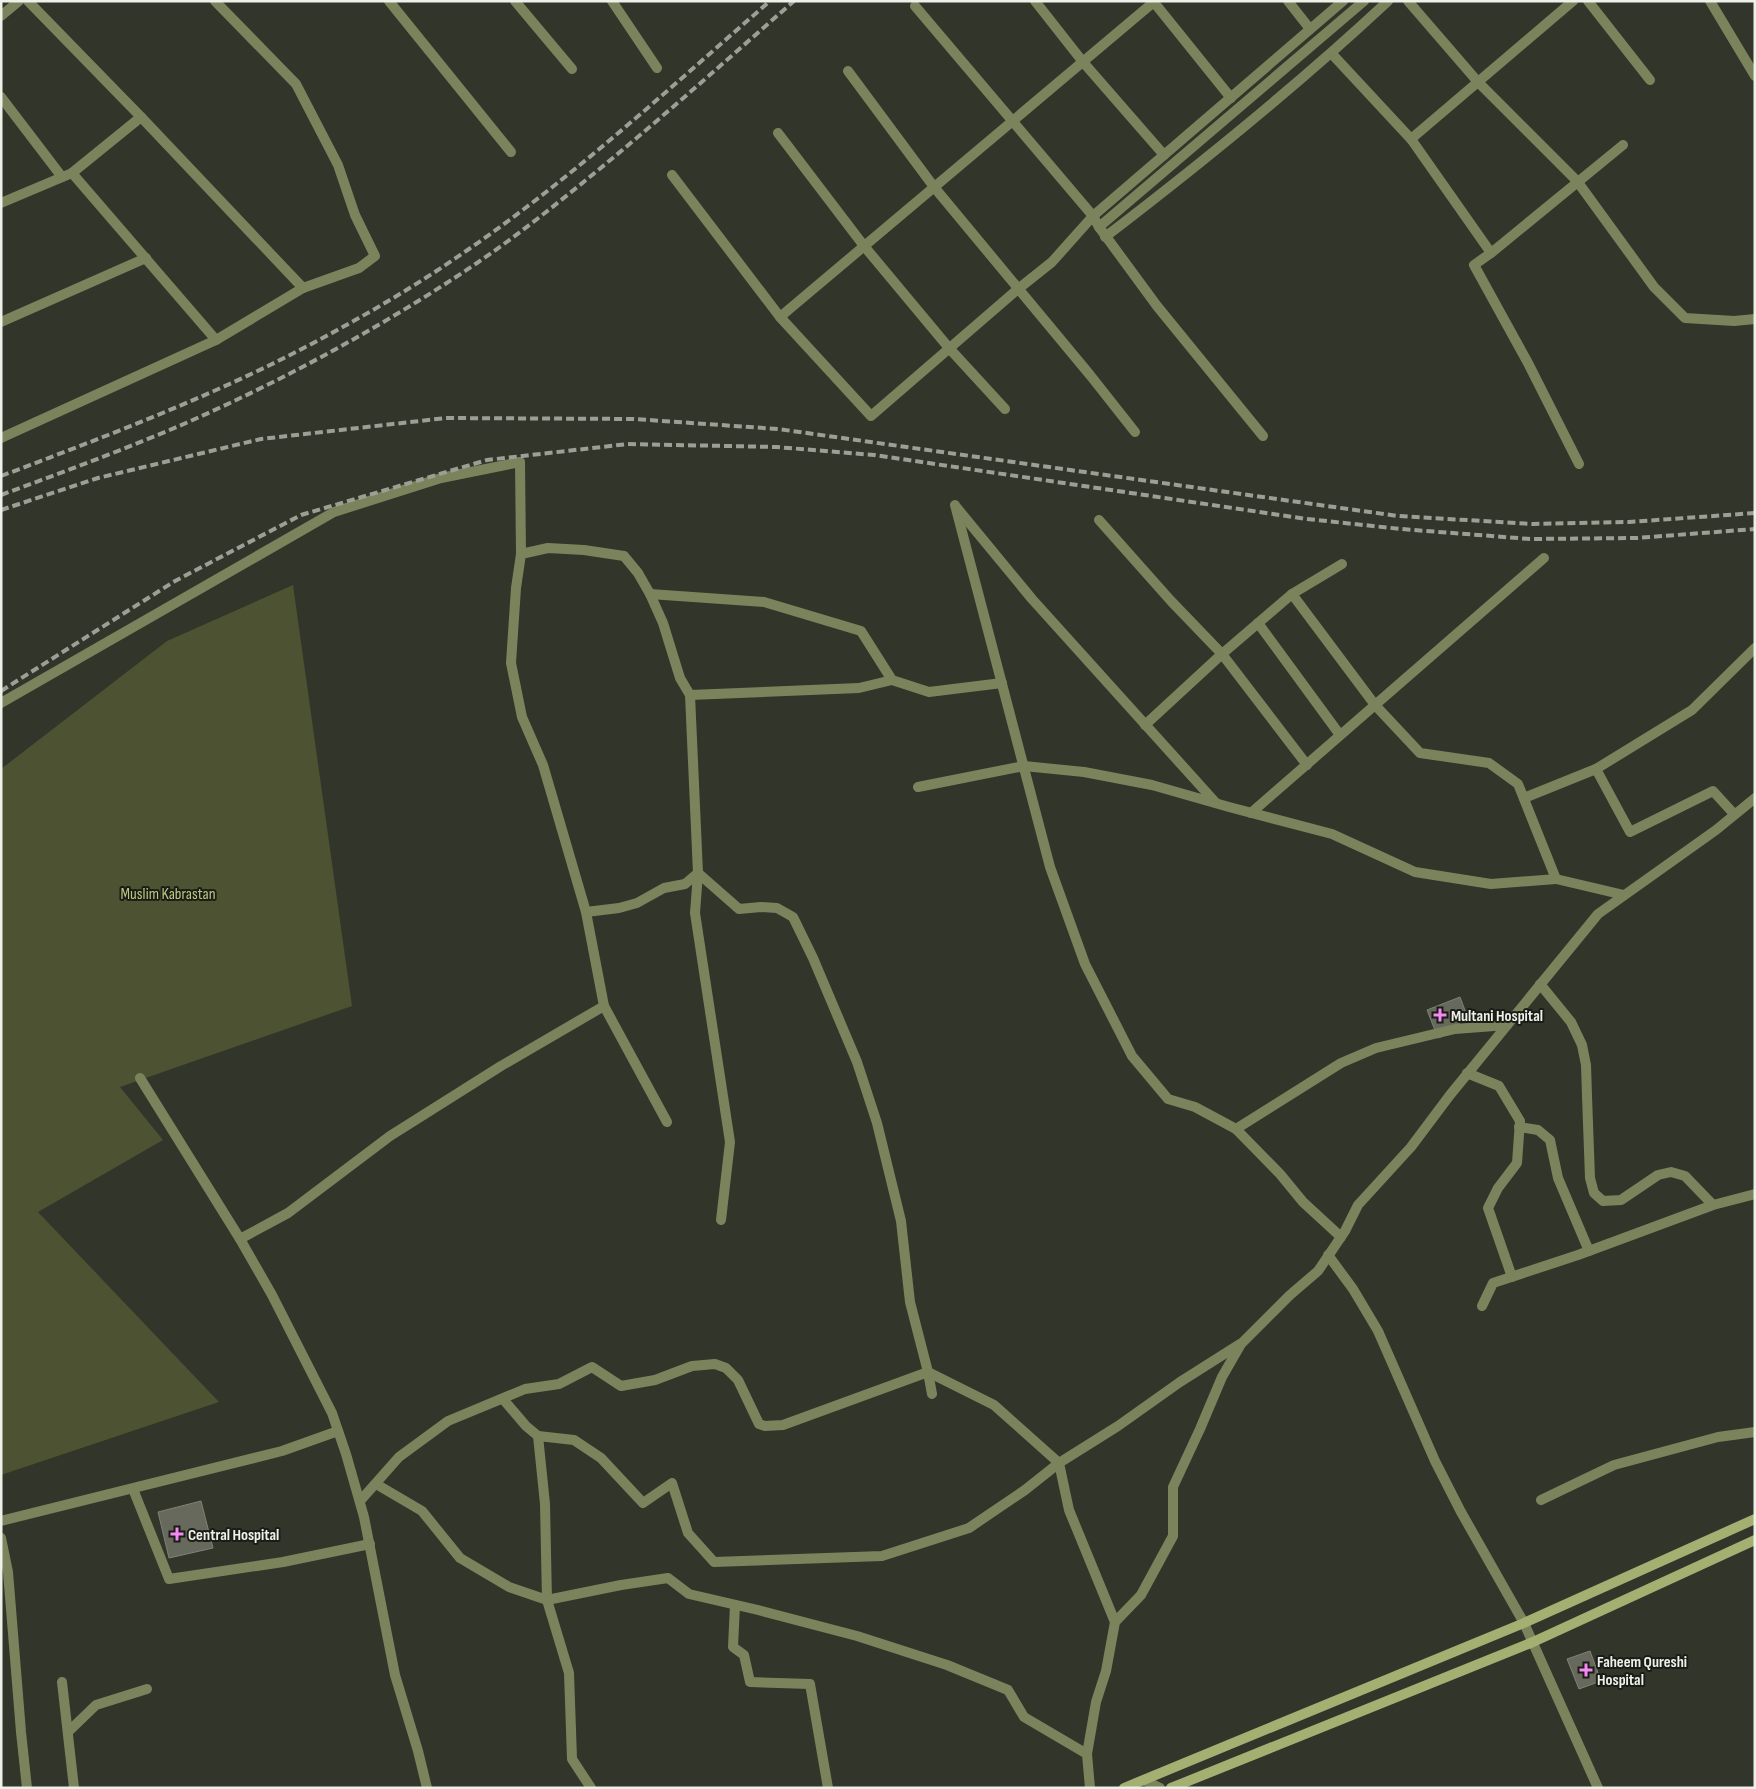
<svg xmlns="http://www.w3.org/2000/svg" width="1756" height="1789" font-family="'Sofia Sans Condensed',sans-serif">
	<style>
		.green { fill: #4c5232 }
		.building { fill: #66695c; stroke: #7f8275 }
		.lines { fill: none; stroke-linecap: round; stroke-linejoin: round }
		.minor { stroke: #7b835d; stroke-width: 10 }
		.tertiary { stroke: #7b835d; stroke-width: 10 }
		.secondary { stroke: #a4b072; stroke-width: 10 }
		.rail { stroke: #9d9f96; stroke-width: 4; stroke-dasharray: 8 4; stroke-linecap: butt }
		.poi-dot { fill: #f389f1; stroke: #1a1c16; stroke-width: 2 }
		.labels { text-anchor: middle; stroke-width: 4; stroke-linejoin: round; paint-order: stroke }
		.park-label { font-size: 16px; fill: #bac880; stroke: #1a1c16 }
		.poi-label { font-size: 16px; font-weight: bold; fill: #eff0e9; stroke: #1a1c16; text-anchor: start }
	</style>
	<rect width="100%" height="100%" fill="#323529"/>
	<polygon class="green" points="293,585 352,1006 120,1087 163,1140 38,1212 219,1402 1,1475 1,769 167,641"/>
	<g class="building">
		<polygon points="1460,997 1466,1013 1457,1016 1461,1029 1438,1038 1427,1010"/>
		<polygon points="201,1501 213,1548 169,1558 158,1512"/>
		<polygon points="1590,1651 1601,1681 1579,1689 1567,1659"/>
	</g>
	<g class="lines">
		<g class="minor">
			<polyline points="389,1 511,152"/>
			<polyline points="515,1 572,69"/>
			<polyline points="612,1 657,68"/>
			<polyline points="1035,1 1083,62 1164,155"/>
			<polyline points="1153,1 1231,98"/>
			<polyline points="1155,1 780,317 871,416 1018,289 1052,262 1093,216 1343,1"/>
			<polyline points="1288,1 1310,29"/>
			<polyline points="1408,1 1478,82 1577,181 1654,287 1685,318 1734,321 1755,319"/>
			<polyline points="1588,1 1650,80"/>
			<polyline points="915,6 1093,216 1099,227 1157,306 1263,436"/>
			<polyline points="1,16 19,1"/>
			<polyline points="1332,54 1411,139 1573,1"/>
			<polyline points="848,71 934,187 1090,375 1135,432"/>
			<polyline points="1,97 62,177"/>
			<polyline points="141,117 303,288 359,268 375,256 355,215 338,165 296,84 215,1"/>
			<polyline points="778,133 864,246 949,348 1005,409"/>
			<polyline points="1411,139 1491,253 1623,145"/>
			<polyline points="672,175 780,317"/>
			<polyline points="1,203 72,173 141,117 28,1"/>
			<polyline points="1099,227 1364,1"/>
			<path d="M1105 237C1203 162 1298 85 1388 1"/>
			<polyline points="1491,253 1474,265 1528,363 1579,464"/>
			<polyline points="1,322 146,258"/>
			<polyline points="216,340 303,288"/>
			<polyline points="1,438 216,340 72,173"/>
			<polyline points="955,505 1050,867 1085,964 1132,1056 1168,1099 1195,1107 1236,1129 1280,1174 1303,1202 1341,1237"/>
			<polyline points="957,508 1032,599 1216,803"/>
			<polyline points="1099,520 1171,601 1222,654 1307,765"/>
			<polyline points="1544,558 1375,705 1420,753 1489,763 1518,784 1556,879 1624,895"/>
			<polyline points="650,594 764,602 861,631 892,680 929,692 1002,683"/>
			<polyline points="1258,623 1340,735"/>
			<polyline points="690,695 859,688 892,680"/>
			<polyline points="1,703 334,512 441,478 520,462 521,554"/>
			<polyline points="1145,725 1222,654 1292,594 1342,564"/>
			<polyline points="1596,769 1630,832 1713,791 1734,814"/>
			<polyline points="918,787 1024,766 1084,772 1152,785 1229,807 1332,834 1415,872 1491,884 1556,879"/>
			<polyline points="1524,798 1596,769 1692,710 1755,648"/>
			<polyline points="1251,813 1375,705 1292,594"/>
			<polyline points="698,873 739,909 761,907 777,908 793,917 813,958 857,1062 877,1123 901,1221 910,1302 928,1372 932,1394"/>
			<polyline points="698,873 695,913 730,1142 721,1220"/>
			<polyline points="1540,984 1571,1022 1582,1045 1586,1065 1587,1096 1590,1178 1594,1193 1603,1201 1621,1200 1658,1175 1671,1172 1685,1176 1713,1205"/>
			<polyline points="604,1006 667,1122"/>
			<polyline points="1467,1073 1499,1086 1520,1121 1517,1163 1498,1188 1488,1208 1512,1277"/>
			<polyline points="140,1078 240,1239 272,1295 332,1413 346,1454 364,1517 395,1675 418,1751 427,1788"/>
			<polyline points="1519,1127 1538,1130 1550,1140 1558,1178 1589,1251"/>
			<polyline points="1236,1129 1341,1063 1376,1048 1455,1029 1507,1025"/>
			<polyline points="240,1239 288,1213 390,1136 501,1066 604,1006 586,912 543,765 522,717 511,663 516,588 521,554 548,548 584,550 624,556 638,573 650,594 663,623 680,678 690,695 698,873 685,884 664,888 637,903 619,908 586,912"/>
			<polyline points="1328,1255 1353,1289 1378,1331 1435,1461 1461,1512 1524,1623 1598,1788"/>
			<polyline points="1482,1306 1493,1283 1578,1255 1713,1205 1755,1194"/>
			<polyline points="503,1399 526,1426 538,1436 545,1504 547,1600 621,1585 668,1578 689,1594 758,1610 857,1636 947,1665 1008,1690 1024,1717 1087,1754"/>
			<polyline points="538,1436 574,1440 601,1458 643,1503 672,1483 688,1533 714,1562 882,1556 969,1528 1025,1490 1059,1463 1118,1426 1180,1382 1240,1344"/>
			<polyline points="376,1484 422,1511 460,1558 509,1587 547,1600 569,1673 572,1759 591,1788"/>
			<polyline points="133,1489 169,1579 283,1562 370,1544"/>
			<polyline points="1541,1500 1614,1465 1718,1437 1755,1432"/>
			<polyline points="360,1501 399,1457 448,1421 525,1389 559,1384 592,1367 621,1386 655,1380 692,1366 715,1364 726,1368 738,1380 759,1424 765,1426 783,1425 928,1372 994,1405 1059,1463 1069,1510 1115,1622"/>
			<polyline points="1,1521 282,1451 338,1431"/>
			<polyline points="1,1538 8,1572 21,1732 27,1788"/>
			<polyline points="735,1605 733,1647 744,1655 750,1682 810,1684 828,1788"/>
			<polyline points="62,1682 74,1788"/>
			<polyline points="69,1731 96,1705 147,1689"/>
			<polyline points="1144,1780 1160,1788"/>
			<polyline points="1090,1788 1087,1754 1096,1702 1106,1671 1115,1622 1141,1595 1173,1536 1173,1487 1200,1429 1222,1377 1241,1344 1290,1295 1318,1271 1345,1231 1358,1205 1411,1147 1450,1095 1598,914 1716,830 1755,798"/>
		</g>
		<polyline class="tertiary" points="1710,1 1755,76"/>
		<g class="secondary">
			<polyline points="1124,1788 1524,1623 1755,1519"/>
			<polyline points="1171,1788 1533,1642 1755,1540"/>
		</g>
		<g class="rail">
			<path d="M1 476C91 442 181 408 268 366 337 332 406 293 469 249 576 175 672 86 770 1"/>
			<path d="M1 495C63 472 126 449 186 423 288 378 385 325 477 263 518 235 558 203 597 171 664 116 729 58 794 1"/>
			<polyline points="1,510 98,478 261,439 446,418 634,419 778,429 1398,516 1533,524 1629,522 1755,513"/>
			<polyline points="1,691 175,581 301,515 487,460 628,444 776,447 874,455 1307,519 1401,529 1530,539 1637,538 1755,529"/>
		</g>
	</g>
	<g class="poi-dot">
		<path d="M1437.5 1007.5h5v5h5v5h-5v5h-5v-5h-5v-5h5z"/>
		<path d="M174.5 1526.5h5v5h5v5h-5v5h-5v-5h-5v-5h5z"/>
		<path d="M1583.5 1662.5h5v5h5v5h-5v5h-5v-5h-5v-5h5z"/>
	</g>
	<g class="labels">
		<g class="park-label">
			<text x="168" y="899">Muslim Kabrastan</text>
		</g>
		<g class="poi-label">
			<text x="1451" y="1021">Multani Hospital</text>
			<text x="188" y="1540">Central Hospital</text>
			<text x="1597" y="1667">Faheem Qureshi<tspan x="1597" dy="18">Hospital</tspan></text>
		</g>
	</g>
	<rect width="1756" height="1789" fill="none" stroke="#eff0e9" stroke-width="5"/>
</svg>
